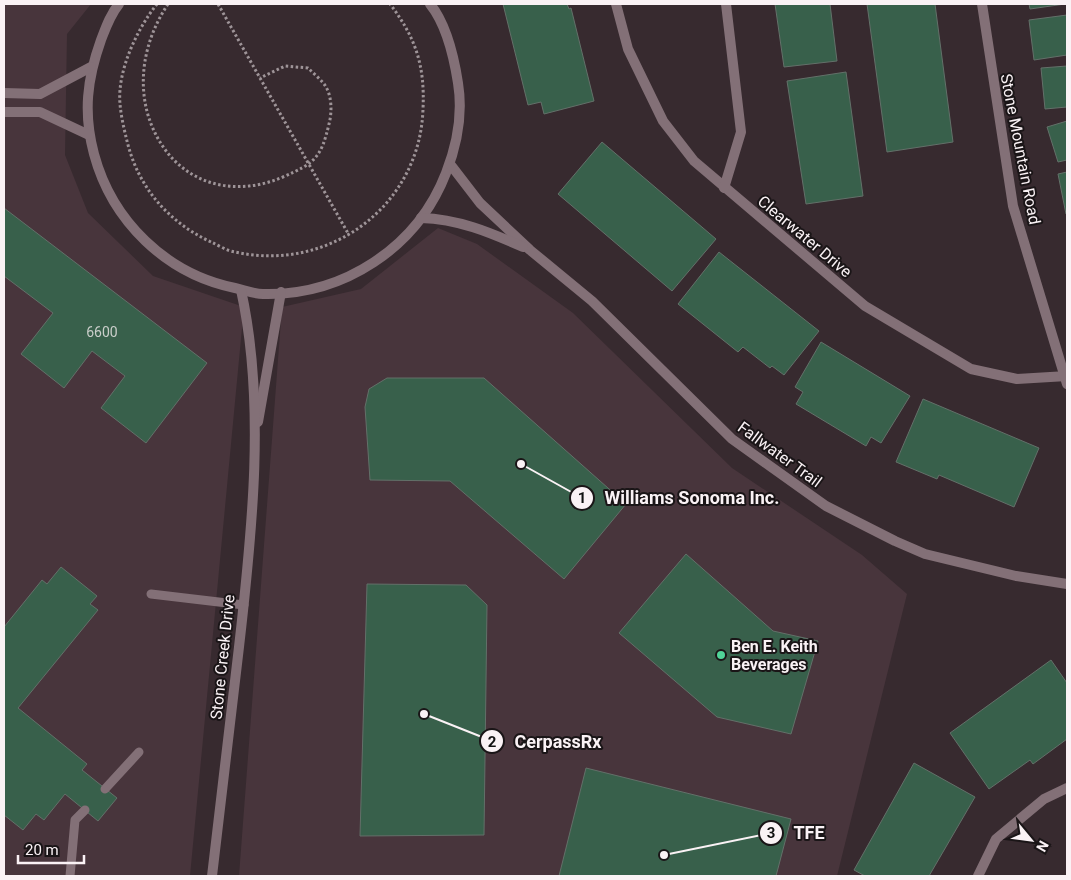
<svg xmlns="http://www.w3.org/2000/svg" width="1071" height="880" font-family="Roboto,sans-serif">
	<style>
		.built { fill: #48353c }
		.building { fill: #38604b; stroke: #637069 }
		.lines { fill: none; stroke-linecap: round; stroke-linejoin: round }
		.path { stroke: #9e9498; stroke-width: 3; stroke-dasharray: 2.5 2.5; stroke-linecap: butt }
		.lane { stroke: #837077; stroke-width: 9 }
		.street { stroke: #837077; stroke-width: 10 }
		.poi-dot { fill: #50d398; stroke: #1a1517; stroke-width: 2 }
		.labels { text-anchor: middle; stroke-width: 4; stroke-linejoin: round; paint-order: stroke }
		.number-label { font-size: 14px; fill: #caceca }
		.street-label { font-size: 16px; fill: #faf2f5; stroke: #1a1517 }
		.poi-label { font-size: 16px; font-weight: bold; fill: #faf2f5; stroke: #1a1517; text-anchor: start }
		.leader { fill: none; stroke: #faf2f5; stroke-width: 2 }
		.callout-dot { fill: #faf2f5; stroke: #1a1517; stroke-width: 2 }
		.mark-label { font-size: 15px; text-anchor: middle; font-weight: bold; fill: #111 }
		.callout-label { font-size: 18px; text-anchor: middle; font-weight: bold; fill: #faf2f5; stroke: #1a1517; stroke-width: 4; stroke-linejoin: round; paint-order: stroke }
	</style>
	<rect width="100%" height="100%" fill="#372a2f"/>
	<g class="built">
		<polygon points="4,4 91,4 67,34 65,155 88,213 153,276 244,307 190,876 4,876"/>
		<polygon points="438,228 477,244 573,313 732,468 862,555 907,594 837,876 239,876 282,307 361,289"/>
	</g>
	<g class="building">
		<polygon points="503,4 567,4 569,9 571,8 594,101 544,114 541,102 528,105"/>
		<polygon points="775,4 830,4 837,61 784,67"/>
		<polygon points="867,4 935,4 953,142 887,152"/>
		<polygon points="1029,4 1065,4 1030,9"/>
		<polygon points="1067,15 1067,55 1034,60 1029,20"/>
		<polygon points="1067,66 1067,107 1045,109 1041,68"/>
		<polygon points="846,72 863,196 806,204 787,81"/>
		<polygon points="1067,121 1067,160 1058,162 1047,127"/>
		<polygon points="602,142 716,239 672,291 558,194"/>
		<polygon points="1067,172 1067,213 1066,214 1058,174"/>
		<polygon points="4,208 207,363 146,443 101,408 125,376 92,351 64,388 21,354 53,313 4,276"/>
		<polygon points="719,252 819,331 784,375 772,366 770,368 743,347 738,352 678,304"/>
		<polygon points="821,342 910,396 881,443 871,437 866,446 796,404 803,392 795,387"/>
		<polygon points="387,378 484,378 626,504 564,579 450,481 370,480 365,407 369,389"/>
		<polygon points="923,399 1039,448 1014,507 939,475 937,479 896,462"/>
		<polygon points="686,554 773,631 818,641 791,734 717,717 619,633"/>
		<polygon points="61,567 97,596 90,604 98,610 18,708 87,764 82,770 117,798 98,821 65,794 44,820 36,814 23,830 4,815 4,627 42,580 47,584"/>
		<polygon points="367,584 466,585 487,605 484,835 360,836"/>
		<polygon points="1051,660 1067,683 1067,739 1033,764 1030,760 989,789 950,733"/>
		<polygon points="914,763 975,797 929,876 865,876 854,870"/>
		<polygon points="586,768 791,819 776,876 559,876"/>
	</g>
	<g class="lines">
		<g class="path">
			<path d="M157 4C137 29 117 71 120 104 121 116 124 129 127 141 138 187 168 222 211 242 218 245 227 251 235 252 329 273 420 206 423 109 425 66 416 38 390 4"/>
			<path d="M168 4C146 37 137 77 148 115 167 177 224 202 283 177 315 163 321 158 329 124 332 113 332 97 326 87 322 80 314 74 308 68L285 66 260 78"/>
			<polyline points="218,4 349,235"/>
		</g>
		<g class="lane">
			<polyline points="151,594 244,605"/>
			<polyline points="105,789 139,752"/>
			<polyline points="70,876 75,820 85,810"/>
		</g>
		<g class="street">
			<path d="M119 4C110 15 106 27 101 40 87 79 83 113 94 154 112 221 166 274 235 288 244 290 254 294 263 294 343 296 417 248 446 173 457 145 463 114 458 83 454 57 447 25 430 4"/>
			<polyline points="616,4 628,49 663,121 694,161 865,306 971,369 1017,379 1067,376"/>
			<polyline points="982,4 1013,206 1067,384"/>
			<polyline points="4,93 40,94 91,67"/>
			<polyline points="4,112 40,112 89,135"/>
			<polyline points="450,164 480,203 530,250 592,301 732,439 826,506 895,541 925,554 1016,576 1067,584"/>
			<polyline points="724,188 741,132 726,4"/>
			<path d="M421 218C458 219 489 232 523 247"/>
			<polyline points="258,422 281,292"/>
			<path d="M212 876C221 800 230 723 239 647 252 533 266 403 241 290"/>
			<polyline points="978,876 996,839 1044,799 1067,788"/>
		</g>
	</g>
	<circle class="poi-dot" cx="721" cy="655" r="5"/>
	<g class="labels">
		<g class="number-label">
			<text x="102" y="337">6600</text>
		</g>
		<g class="street-label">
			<text transform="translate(1021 149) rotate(79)" y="6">Stone Mountain Road</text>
			<text transform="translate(805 236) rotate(40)" y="6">Clearwater Drive</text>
			<text transform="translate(780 454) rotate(36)" y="6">Fallwater Trail</text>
			<text transform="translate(222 657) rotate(-84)" y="6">Stone Creek Drive</text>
		</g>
		<g class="poi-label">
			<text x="731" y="652">Ben E. Keith<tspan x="731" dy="18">Beverages</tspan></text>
		</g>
	</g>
	<path class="leader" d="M521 464L582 498M424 714L492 741M664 855L771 833"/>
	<g class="callout-dot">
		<circle cx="521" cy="464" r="5"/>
		<circle cx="424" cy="714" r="5"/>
		<circle cx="664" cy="855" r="5"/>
		<circle cx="582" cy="498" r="12"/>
		<circle cx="492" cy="741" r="12"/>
		<circle cx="771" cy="833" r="12"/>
	</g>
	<g class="mark-label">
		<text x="582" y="503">1</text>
		<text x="492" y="747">2</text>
		<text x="771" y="838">3</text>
	</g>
	<g class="callout-label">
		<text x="692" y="504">Williams Sonoma Inc.</text>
		<text x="558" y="748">CerpassRx</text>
		<text x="809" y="839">TFE</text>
	</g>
	<rect width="1071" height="880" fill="none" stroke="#faf2f5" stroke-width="10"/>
	<g transform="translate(1031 840) rotate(119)" stroke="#1a1517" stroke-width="4" paint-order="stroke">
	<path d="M0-4L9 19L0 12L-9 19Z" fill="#faf2f5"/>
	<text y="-8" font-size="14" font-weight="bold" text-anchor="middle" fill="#faf2f5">N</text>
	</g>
	<path d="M18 855v8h66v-8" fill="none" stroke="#faf2f5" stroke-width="2.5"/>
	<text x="25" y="855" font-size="15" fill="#faf2f5" stroke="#1a1517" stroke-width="4" paint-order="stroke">20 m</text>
</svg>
